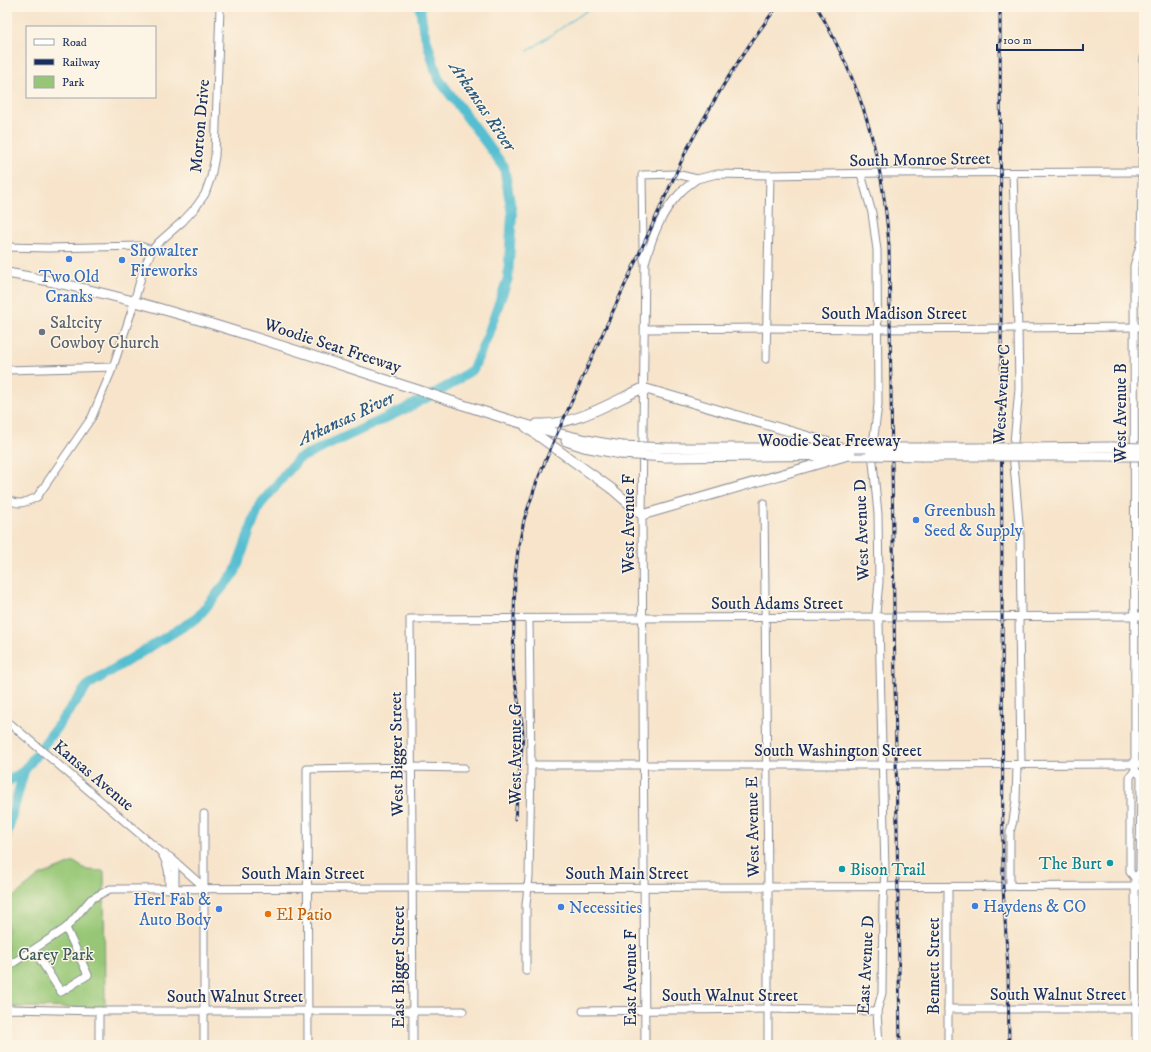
<svg xmlns="http://www.w3.org/2000/svg" width="1151" height="1052" font-family="'IM FELL DW Pica',serif">
	<style>
		.green { fill: #97c776; stroke: #597b6a }
		.lines { fill: none; stroke-linecap: round; stroke-linejoin: round }
		.stream { stroke: #54bed0; stroke-width: 1.5 }
		.river { stroke: #54bed0; stroke-width: 10 }
		.minor-casing { stroke: #898a94; stroke-width: 9 }
		.major-casing { stroke: #898a94; stroke-width: 11 }
		.minor { stroke: #fff; stroke-width: 7 }
		.major { stroke: #fff; stroke-width: 9 }
		.rail-casing { stroke: #1b2f5e; stroke-width: 3 }
		.rail { stroke: #fcf5e5; stroke-width: 1.5; stroke-dasharray: 4.5; stroke-linecap: butt }
		.major-bridge-casing { stroke: #898a94; stroke-width: 11; stroke-linecap: butt }
		.major-bridge { stroke: #fff; stroke-width: 9 }
		.shop-dot { fill: #3f7fe0; stroke: #fcf5e5; stroke-width: 1.5 }
		.worship-dot { fill: #6b7280; stroke: #fcf5e5; stroke-width: 1.5 }
		.culture-dot { fill: #0f9aa8; stroke: #fcf5e5; stroke-width: 1.5 }
		.food-dot { fill: #e8710a; stroke: #fcf5e5; stroke-width: 1.5 }
		.labels { text-anchor: middle; stroke-width: 3; stroke-linejoin: round; paint-order: stroke }
		.street-label { font-size: 17px; fill: #1b2f5e; stroke: #fcf5e5 }
		.shop-label { font-size: 17px; fill: #366cbe; stroke: #fcf5e5; text-anchor: start }
		.worship-label { font-size: 17px; fill: #5b616d; stroke: #fcf5e5; text-anchor: start }
		.culture-label { font-size: 17px; fill: #0d838f; stroke: #fcf5e5; text-anchor: end }
		.food-label { font-size: 17px; fill: #c56008; stroke: #fcf5e5; text-anchor: start }
		.park-label { font-size: 17px; fill: #405d65; stroke: #fcf5e5 }
		.water-label { font-size: 18px; font-style: italic; fill: #2c5a80; stroke: #fcf5e5 }
	</style>
	<rect width="100%" height="100%" fill="#fcf5e5"/>
	<filter id="ink" filterUnits="userSpaceOnUse"><feTurbulence type="fractalNoise" baseFrequency=".025" numOctaves="2"/><feDisplacementMap in="SourceGraphic" scale="8" xChannelSelector="R" yChannelSelector="G"/><feConvolveMatrix kernelMatrix="1 2 1 2 8 2 1 2 1" color-interpolation-filters="sRGB"/></filter>
	<filter id="wash" filterUnits="userSpaceOnUse"><feTurbulence type="fractalNoise" baseFrequency=".012" numOctaves="4" result="noise"/><feDisplacementMap in="SourceGraphic" scale="16" xChannelSelector="R" yChannelSelector="G"/><feGaussianBlur stdDeviation="0.9" result="paint"/><feColorMatrix in="noise" values="0 0 0 0 0 0 0 0 0 0 0 0 0 0 0 0 0 1.4 0 .05"/><feComposite in="paint" operator="in"/></filter>
	<g filter="url(#wash)">
		<rect width="100%" height="100%" fill="#f7e4cb"/>
		<polygon class="green" points="74,862 87,870 104,871 105,1008 7,1007 7,902 39,876"/>
		<g class="lines">
			<polyline class="stream" points="528,51 592,7"/>
			<g class="river">
				<polyline points="7,782 24,771"/>
				<polyline points="7,834 24,771 88,685 197,618 235,572 259,506 298,459 407,408 450,385 473,369 487,337 508,278 512,214 504,167 438,78 423,28 420,7"/>
			</g>
		</g>
	</g>
	<g filter="url(#ink)">
		<g class="lines">
			<g class="minor-casing">
				<g id="minor">
					<polyline points="1013,173 1018,328 1019,389 1013,453 1020,535 1021,617"/>
					<polyline points="861,174 872,213 877,250 878,405 873,444 873,462 878,514 879,582 876,613 879,623 885,872 883,901 882,993 877,1011 879,1045"/>
					<polyline points="7,247 48,248 140,246 152,250"/>
					<polyline points="644,260 643,247 642,175 676,174 697,179 717,174 770,175 880,173 1144,172"/>
					<polyline points="645,329 766,328 878,329 1144,327"/>
					<polyline points="766,359 770,175"/>
					<polyline points="7,370 113,367"/>
					<path d="M7 498C18 507 26 502 37 497L92 417 113 367 131 313 143 270 152 250 158 243 183 221 196 207 205 194 211 177 215 156 220 7"/>
					<polyline points="764,503 768,887 768,1045"/>
					<polyline points="1019,617 1021,765"/>
					<path d="M7 721 161 852C169 866 169 873 169 888"/>
					<polyline points="531,765 882,765 1144,764"/>
					<polyline points="1135,770 1141,776 1140,872 1135,878"/>
					<polyline points="162,853 170,857 205,888"/>
					<polyline points="172,859 175,870 175,888"/>
					<polyline points="1010,886 1010,832 1013,821 1016,801 1017,765"/>
					<polyline points="34,950 61,992 88,975 66,928"/>
					<polyline points="7,967 66,928 91,899 110,889 1144,886"/>
					<polyline points="526,971 526,905 529,877 531,765 529,619"/>
					<polyline points="948,1009 1144,1009"/>
					<polyline points="7,1011 11,1009 99,1011 463,1011"/>
					<polyline points="99,1011 99,1045"/>
					<polyline points="583,1011 768,1009 877,1011"/>
					<polyline points="204,1045 204,814"/>
					<polyline points="308,1045 307,769 411,767 464,768"/>
					<polyline points="413,1045 412,832 410,619 1144,616"/>
					<path d="M645 1045 642 515 645 263C652 238 661 212 680 193 685 187 692 183 697 179"/>
					<polyline points="948,1045 948,887"/>
					<polyline points="1136,1045 1135,878 1130,872 1130,777 1135,770 1135,764 1134,266 1141,242 1144,58"/>
				</g>
			</g>
			<g class="major-casing">
				<g id="major">
					<path d="M7 273C66 283 124 298 182 315 260 338 337 364 415 389 483 411 550 436 622 446"/>
					<path d="M537 424C574 426 610 403 643 388L826 442 839 448"/>
					<polyline points="526,427 612,489 642,515 845,456"/>
					<polyline points="566,441 584,447 621,454"/>
					<polyline points="666,448 855,448"/>
					<polyline points="922,448 982,448"/>
					<polyline points="1035,448 1112,447"/>
					<polyline points="922,456 981,456"/>
					<polyline points="1034,456 1112,456"/>
					<polyline points="665,457 870,455"/>
				</g>
			</g>
			<use href="#minor" class="minor"/>
			<use href="#major" class="major"/>
			<g class="rail-casing">
				<g id="rail">
					<path d="M817 7C862 86 883 156 889 246L900 1045"/>
					<polyline points="1000,7 1003,887 1008,969 1009,1045"/>
					<path d="M515 819 523 735 522 723 514 676 513 661 515 576 518 550 524 520 537 481 555 438 687 149C715 98 741 53 777 7"/>
				</g>
			</g>
			<use href="#rail" class="rail"/>
			<g class="major-bridge-casing">
				<g id="major-bridge">
					<polyline points="622,446 666,448"/>
					<polyline points="1112,447 1144,448"/>
					<polyline points="855,448 922,448"/>
					<polyline points="982,448 1035,448"/>
					<polyline points="621,454 665,457"/>
					<polyline points="870,455 922,456"/>
					<polyline points="981,456 1034,456"/>
					<polyline points="1112,456 1144,456"/>
				</g>
			</g>
			<use href="#major-bridge" class="major-bridge"/>
		</g>
	</g>
	<g class="shop-dot">
		<circle cx="69" cy="259" r="4"/>
		<circle cx="122" cy="260" r="4"/>
		<circle cx="916" cy="520" r="4"/>
		<circle cx="975" cy="906" r="4"/>
		<circle cx="561" cy="907" r="4"/>
		<circle cx="219" cy="909" r="4"/>
	</g>
	<circle class="worship-dot" cx="42" cy="332" r="4"/>
	<g class="culture-dot">
		<circle cx="1110" cy="863" r="4"/>
		<circle cx="842" cy="869" r="4"/>
	</g>
	<circle class="food-dot" cx="268" cy="914" r="4"/>
	<g class="labels">
		<g class="street-label">
			<text transform="translate(199 126) rotate(-85)" y="6">Morton Drive</text>
			<text transform="translate(920 159) rotate(-1)" y="6">South Monroe Street</text>
			<text x="894" y="319">South Madison Street</text>
			<text transform="translate(333 345) rotate(18)" y="6">Woodie Seat Freeway</text>
			<text transform="translate(1001 394) rotate(-87)" y="6">West Avenue C</text>
			<text transform="translate(1120 413) rotate(-90)" y="6">West Avenue B</text>
			<text x="829" y="446">Woodie Seat Freeway</text>
			<text transform="translate(628 524) rotate(-90)" y="6">West Avenue F</text>
			<text transform="translate(861 530) rotate(-92)" y="6">West Avenue D</text>
			<text x="777" y="609">South Adams Street</text>
			<text x="838" y="756">South Washington Street</text>
			<text transform="translate(396 754) rotate(-91)" y="6">West Bigger Street</text>
			<text transform="translate(515 754) rotate(-90)" y="6">West Avenue G</text>
			<text transform="translate(94 775) rotate(40)" y="6">Kansas Avenue</text>
			<text transform="translate(752 827) rotate(-91)" y="6">West Avenue E</text>
			<text x="303" y="879">South Main Street</text>
			<text x="627" y="879">South Main Street</text>
			<text transform="translate(865 965) rotate(-87)" y="6">East Avenue D</text>
			<text transform="translate(933 966) rotate(-90)" y="6">Bennett Street</text>
			<text transform="translate(398 967) rotate(-90)" y="6">East Bigger Street</text>
			<text transform="translate(630 978) rotate(-90)" y="6">East Avenue F</text>
			<text x="1058" y="1000">South Walnut Street</text>
			<text x="730" y="1001">South Walnut Street</text>
			<text x="235" y="1002">South Walnut Street</text>
		</g>
		<g class="shop-label">
			<text x="130" y="256">Showalter<tspan x="130" dy="20">Fireworks</tspan></text>
			<text x="69" y="282" text-anchor="middle">Two Old<tspan x="69" dy="20">Cranks</tspan></text>
			<text x="924" y="516">Greenbush<tspan x="924" dy="20">Seed &amp; Supply</tspan></text>
			<text x="211" y="905" text-anchor="end">Herl Fab &amp;<tspan x="211" dy="20">Auto Body</tspan></text>
			<text x="983" y="912">Haydens &amp; CO</text>
			<text x="569" y="913">Necessities</text>
		</g>
		<g class="worship-label">
			<text x="50" y="328">Saltcity<tspan x="50" dy="20">Cowboy Church</tspan></text>
		</g>
		<g class="culture-label">
			<text x="1102" y="869">The Burt</text>
			<text x="850" y="875" text-anchor="start">Bison Trail</text>
		</g>
		<g class="food-label">
			<text x="276" y="920">El Patio</text>
		</g>
		<g class="park-label">
			<text x="56" y="960">Carey Park</text>
		</g>
		<g class="water-label">
			<text transform="translate(483 106) rotate(56)" y="6">Arkansas River</text>
			<text transform="translate(346 418) rotate(-25)" y="6">Arkansas River</text>
		</g>
	</g>
	<rect width="1151" height="1052" fill="none" stroke="#fcf5e5" stroke-width="24"/>
	<rect x="26" y="26" width="130" height="72" fill="#fcf5e5" stroke="#a2a6af"/>
	<rect x="34" y="39" width="20" height="6" fill="#ffffff" stroke="#a2a6af"/>
	<text x="62" y="46" font-size="12" fill="#1b2f5e">Road</text>
	<rect x="34" y="59" width="20" height="6" fill="#1b2f5e" stroke="#a2a6af"/>
	<text x="62" y="66" font-size="12" fill="#1b2f5e">Railway</text>
	<rect x="34" y="76" width="20" height="12" fill="#97c776" stroke="#a2a6af"/>
	<text x="62" y="86" font-size="12" fill="#1b2f5e">Park</text>
	<path d="M997 44v6h86v-6" fill="none" stroke="#1b2f5e" stroke-width="2"/>
	<text x="1003" y="44" font-size="12" fill="#1b2f5e" stroke="#fcf5e5" stroke-width="3" paint-order="stroke">100 m</text>
</svg>
